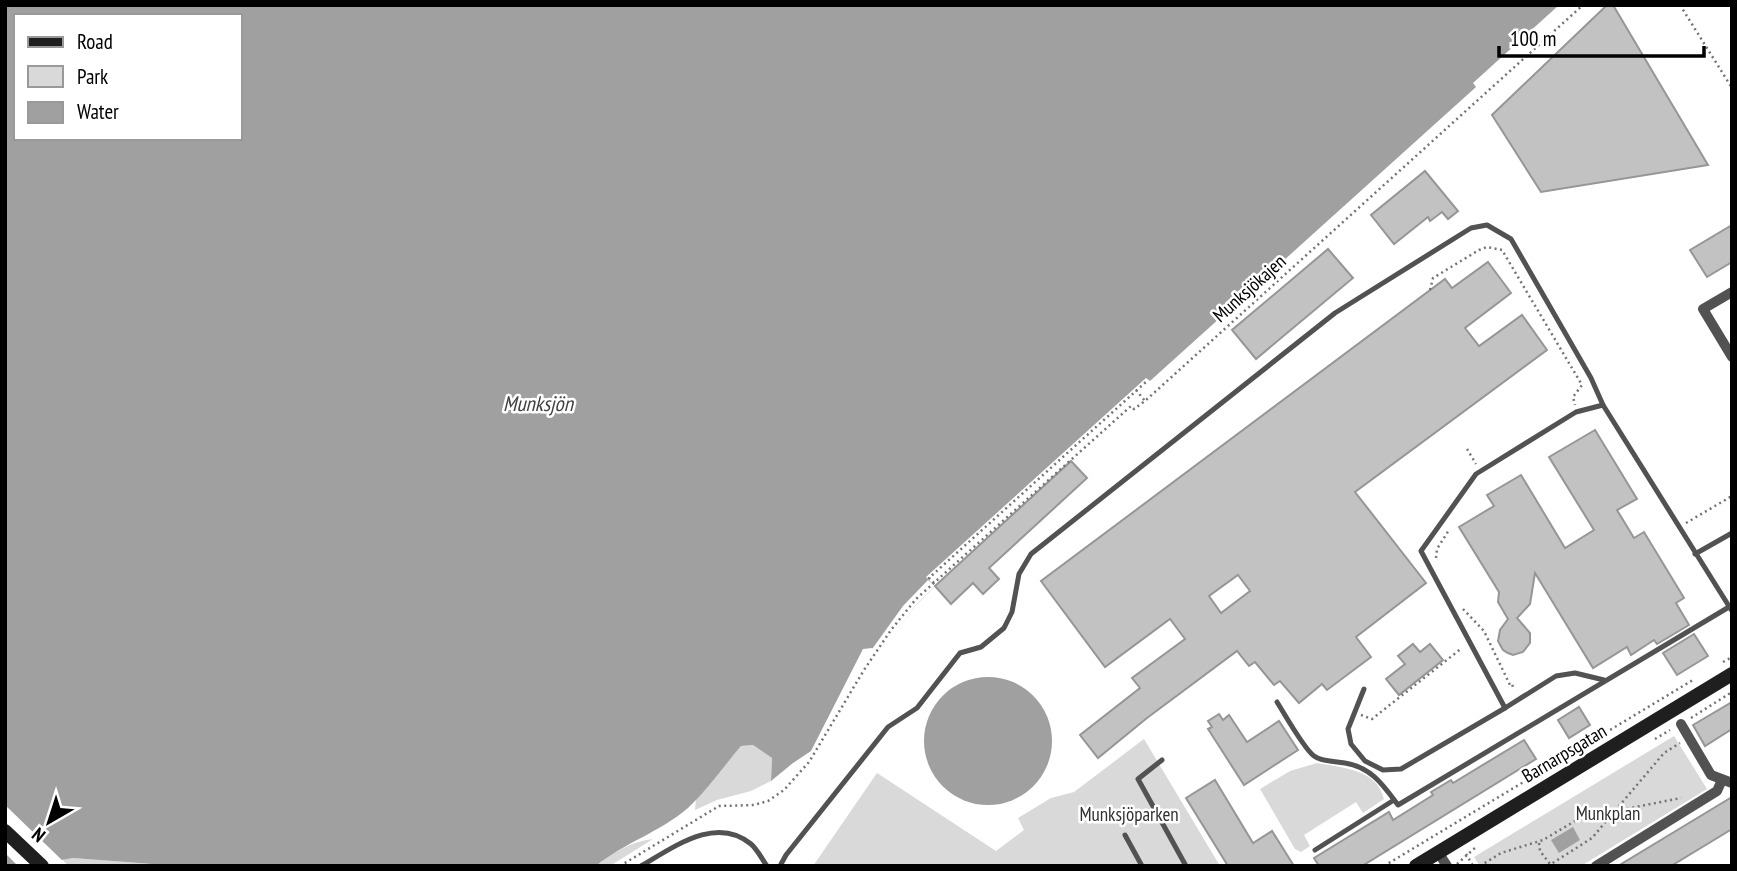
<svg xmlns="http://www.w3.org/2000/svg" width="1737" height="871" font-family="'PT Sans Narrow',sans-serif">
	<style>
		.green { fill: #d9d9d9 }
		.water { fill: #a0a0a0; fill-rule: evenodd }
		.pier { fill: #fff }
		.building { fill: #c2c2c2; stroke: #969696; stroke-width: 2; fill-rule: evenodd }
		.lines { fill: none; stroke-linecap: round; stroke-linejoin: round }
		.path { stroke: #747474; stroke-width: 2.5; stroke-dasharray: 2 3.5; stroke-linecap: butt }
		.lane { stroke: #525252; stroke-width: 5 }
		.street { stroke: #525252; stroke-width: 10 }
		.secondary { stroke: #1f1f1f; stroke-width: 14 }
		.labels { text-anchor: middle; stroke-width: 5; stroke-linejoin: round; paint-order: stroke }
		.street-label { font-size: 19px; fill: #000; stroke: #fff }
		.park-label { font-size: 19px; fill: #303030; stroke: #fff }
		.water-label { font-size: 21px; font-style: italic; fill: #414141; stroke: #fff }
	</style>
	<rect width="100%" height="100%" fill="#fff"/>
	<g class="green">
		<polygon points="1674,736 1707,789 1581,866 1480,866 1474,857"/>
		<polygon points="1144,739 1220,866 813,866 877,773 996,851 1024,830 1018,818 1051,798 1074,792"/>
		<polygon points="753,745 772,758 771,781 751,791 717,800 695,810 696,798 741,746"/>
		<path d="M1317 763C1343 768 1377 769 1384 799L1363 813 1356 802 1304 835 1310 846 1301 852 1295 849 1260 789 1290 771Z"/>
		<path d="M653 839 610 866H596C613 853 631 841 653 839Z"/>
		<polygon points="73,858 178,866 68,866 62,859"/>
	</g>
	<g class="water">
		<path d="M5 5H1559L1473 83 1476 87 1150 381 1146 378 926 577 935 586 915 606 881 652 872 648 863 649 811 751 793 763 771 781 772 758 753 745 741 746C724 766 707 790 688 808 660 832 624 843 596 866H178L73 858 25 866H5ZM16 16H240V138H16Z"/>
		<circle cx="988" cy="741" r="64"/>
		<polygon points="1573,827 1580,840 1559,853 1551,840"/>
	</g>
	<g class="pier">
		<polygon points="928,580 935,586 915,606 880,655 870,652 903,606"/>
		<polygon points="5,805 65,863 45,866 18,866 5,853"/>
	</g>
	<g class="building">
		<polygon points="1607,5 1613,5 1708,165 1541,192 1492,115"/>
		<polygon points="1425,171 1458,211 1448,219 1442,212 1430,221 1428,217 1394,244 1371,215"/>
		<polygon points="1732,225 1732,262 1707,277 1690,250"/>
		<polygon points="1328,249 1353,278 1256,359 1232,330"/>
		<path d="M1488 262 1511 293 1465 328 1479 346 1522 315 1547 350 1355 492 1426 583 1356 637 1371 657 1327 690 1322 684 1299 703 1280 681 1274 685 1255 662 1249 666 1237 651 1147 718 1098 758 1080 735 1140 688 1132 678 1185 639 1170 619 1105 667 1041 581 1445 279 1452 288ZM1238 575 1250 591 1221 613 1209 596Z"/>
		<polygon points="1595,430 1637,499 1617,510 1634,538 1644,532 1684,598 1676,603 1689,625 1657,644 1654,640 1631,655 1627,647 1593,668 1535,573 1530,604 1517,618 1530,633 1530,643 1523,652 1513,655 1508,653 1503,650 1498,641 1500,630 1508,619 1498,602 1499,592 1459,527 1494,506 1487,495 1521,475 1565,548 1594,530 1549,457"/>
		<polygon points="1071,461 1087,478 989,568 999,579 983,594 973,583 951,604 935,586"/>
		<polygon points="1694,634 1708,656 1677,675 1663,653"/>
		<polygon points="1413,644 1420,652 1430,644 1443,660 1399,695 1386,679 1405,664 1398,656"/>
		<polygon points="1732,702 1732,729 1705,746 1693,725"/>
		<polygon points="1579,707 1590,725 1569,738 1558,720"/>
		<polygon points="1219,714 1223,720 1229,715 1247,742 1279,721 1298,750 1244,785 1208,729 1212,727 1208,721"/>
		<polygon points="1524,740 1536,759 1362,866 1319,866 1314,858 1389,812 1393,820 1433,795 1431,792 1451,780 1453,783"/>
		<polygon points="1215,780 1253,843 1272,831 1294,866 1228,866 1186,798"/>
		<polygon points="1732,797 1732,829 1671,866 1618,866"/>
	</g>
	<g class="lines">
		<g class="path">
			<polyline points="1680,5 1732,88"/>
			<polyline points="1430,290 1433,278 1479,250 1487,247 1502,250 1582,385 1573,397 1575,405"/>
			<polyline points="1136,390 1145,401"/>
			<polyline points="1467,449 1476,464"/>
			<polyline points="1686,523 1732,496"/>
			<polyline points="1436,558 1437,549 1449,530"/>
			<polyline points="934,583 929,578 1147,381"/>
			<polyline points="1463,609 1484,631 1510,685 1512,684 1514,690"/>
			<polyline points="1723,662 1732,657"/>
			<polyline points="1361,715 1372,719 1462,648"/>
			<polyline points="1691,718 1732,692"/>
			<polyline points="1655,739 1670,730"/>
			<polyline points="1539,843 1540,851 1550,864"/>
			<polyline points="1466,854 1473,866"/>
			<polyline points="1457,864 1476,847"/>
			<polyline points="620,866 719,806 754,805 768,801 784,790 809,762 864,670 891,630 916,599 1131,406 1134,409 1145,401 1583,5"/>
			<polyline points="1384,866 1693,680"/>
			<polyline points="1480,866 1501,853 1543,840 1580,818 1681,798"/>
			<polyline points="1548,866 1592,838 1664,753 1680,743"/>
		</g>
		<g class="lane">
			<polyline points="1603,405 1576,412 1476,474 1421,551 1505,708 1556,676 1575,673 1604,680"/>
			<polyline points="1695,554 1732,533"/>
			<polyline points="1364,689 1348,729 1351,744 1365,761 1383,770 1401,769 1505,708"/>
			<path d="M1277 702C1284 713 1304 749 1314 756 1322 762 1335 761 1345 763 1371 767 1383 785 1398 805L1729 607"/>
			<polyline points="1162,760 1138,779 1186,866"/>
			<polyline points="1125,835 1142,866"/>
			<polyline points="1315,850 1394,800"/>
			<path d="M641 866C674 847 716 815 751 844 757 849 762 859 767 866"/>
			<polyline points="780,866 786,855 888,727 917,708 960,653 981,647 1004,628 1012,612 1019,574 1031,554 1335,313 1471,228 1487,225 1511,239 1591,378 1603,405 1732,611"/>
		</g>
		<g class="street">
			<polyline points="1732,292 1703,309 1732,357"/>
			<polyline points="1681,724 1711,775 1732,783"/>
			<polyline points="1438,852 1447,866"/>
			<polyline points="1596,866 1717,791 1722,780"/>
		</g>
		<g class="secondary">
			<polyline points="5,831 42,866"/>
			<polyline points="1416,866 1732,674"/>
		</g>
	</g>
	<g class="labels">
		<g class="street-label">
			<text transform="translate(1249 288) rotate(-42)" y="7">Munksjökajen</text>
			<text transform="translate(1564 753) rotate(-31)" y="7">Barnarpsgatan</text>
		</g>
		<g class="park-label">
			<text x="1608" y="820">Munkplan</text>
			<text x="1129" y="821">Munksjöparken</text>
		</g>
		<g class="water-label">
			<text x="538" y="411">Munksjön</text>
		</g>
	</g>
	<rect width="1737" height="871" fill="none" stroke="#000000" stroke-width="14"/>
	<rect x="14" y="14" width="228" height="126" fill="#ffffff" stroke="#999999" stroke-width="2"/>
	<rect x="28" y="37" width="35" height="10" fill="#1f1f1f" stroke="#999999" stroke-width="2"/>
	<text x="77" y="49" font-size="21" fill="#000000">Road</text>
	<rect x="28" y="66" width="35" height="21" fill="#d9d9d9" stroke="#999999" stroke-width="2"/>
	<text x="77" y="84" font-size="21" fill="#000000">Park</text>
	<rect x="28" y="102" width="35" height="21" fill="#a0a0a0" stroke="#999999" stroke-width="2"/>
	<text x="77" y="119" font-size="21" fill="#000000">Water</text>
	<g transform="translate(49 822) rotate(219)" stroke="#ffffff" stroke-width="5" paint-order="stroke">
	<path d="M0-5L12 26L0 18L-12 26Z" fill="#000000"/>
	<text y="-10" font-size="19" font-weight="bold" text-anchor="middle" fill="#000000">N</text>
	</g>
	<path d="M1499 46v10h205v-10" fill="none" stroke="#000000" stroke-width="3.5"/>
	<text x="1510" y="46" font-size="21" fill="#000000" stroke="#ffffff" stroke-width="5" paint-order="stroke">100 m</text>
</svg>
